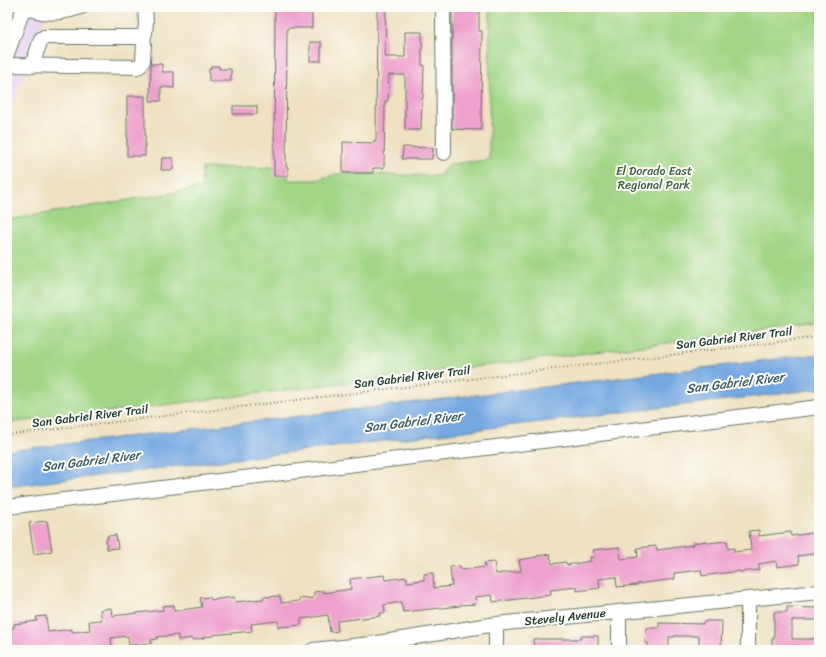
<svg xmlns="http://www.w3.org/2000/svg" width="826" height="657" font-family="Sriracha,sans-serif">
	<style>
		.built { fill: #e5d3f1 }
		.green { fill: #a2d686; stroke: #608a5d }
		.water { fill: #74a8e1; stroke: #4a728a }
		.building { fill: #eea0ce }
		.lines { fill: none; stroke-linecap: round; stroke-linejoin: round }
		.minor-casing { stroke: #677766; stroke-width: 16 }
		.path { stroke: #677766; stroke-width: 2; stroke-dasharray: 1 3; stroke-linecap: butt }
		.minor { stroke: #fff; stroke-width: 14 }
		.labels { text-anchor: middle; stroke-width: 4; stroke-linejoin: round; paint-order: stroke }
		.park-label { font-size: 12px; fill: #406348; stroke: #fdfcf7 }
		.street-label { font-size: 12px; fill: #1f3d34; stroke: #fdfcf7 }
		.water-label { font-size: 13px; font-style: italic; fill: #395d68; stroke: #fdfcf7 }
	</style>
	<rect width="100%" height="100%" fill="#fdfcf7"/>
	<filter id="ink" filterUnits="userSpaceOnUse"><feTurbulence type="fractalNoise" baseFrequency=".025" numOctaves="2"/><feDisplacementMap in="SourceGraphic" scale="8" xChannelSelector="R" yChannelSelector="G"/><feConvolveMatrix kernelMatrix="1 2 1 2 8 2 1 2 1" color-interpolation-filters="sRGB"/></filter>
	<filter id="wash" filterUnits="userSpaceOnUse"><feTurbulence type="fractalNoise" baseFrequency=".012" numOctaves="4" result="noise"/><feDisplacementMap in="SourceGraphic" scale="16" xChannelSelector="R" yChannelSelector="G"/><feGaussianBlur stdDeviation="0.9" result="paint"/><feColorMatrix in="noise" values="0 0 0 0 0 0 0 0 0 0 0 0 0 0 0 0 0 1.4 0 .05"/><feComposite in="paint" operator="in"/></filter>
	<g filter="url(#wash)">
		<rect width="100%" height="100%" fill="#eee2c2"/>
		<polygon class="built" points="7,7 47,7 7,120"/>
		<polygon class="green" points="490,7 819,7 819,324 587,353 123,410 7,423 7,220 201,188 202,168 287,167 288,180 316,180 341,173 439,176 449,164 489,160"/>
		<polygon class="water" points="819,354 819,389 473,430 7,487 7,451"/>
		<g id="blocks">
			<g class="building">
				<polygon points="275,7 312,7 312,28 287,28 286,167 288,167 288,176 274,176"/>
				<polygon points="377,7 386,7 385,57 405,57 405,32 422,32 422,65 424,65 423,98 422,98 421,130 405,130 405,75 389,75 388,101 385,101 384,168 373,168 373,173 343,173 343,142 374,143 374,140 376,141"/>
				<polygon points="452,7 479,8 479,31 482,31 481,130 452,129"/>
				<rect x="310" y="42" width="11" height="19"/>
				<polygon points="151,64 162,64 162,72 174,72 174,88 161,87 161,101 150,101"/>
				<polygon points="211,66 219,66 219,69 231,69 231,81 209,81 209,69 211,69"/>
				<rect x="127" y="96" width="18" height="60"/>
				<rect x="233" y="106" width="24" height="8"/>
				<polygon points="403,147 433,148 432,159 402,159"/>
				<polygon points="162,158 173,158 173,170 161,170"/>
				<polygon points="47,521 52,551 34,554 29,523"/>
				<polygon points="759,530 759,536 790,532 791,536 819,532 819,553 798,556 799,564 777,567 776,561 759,564 759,570 740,572 740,571 702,576 701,570 674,573 675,579 637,584 637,585 617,587 616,577 599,579 600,588 577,591 577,587 550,590 551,595 493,602 492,595 475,597 476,604 460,605 460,606 403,612 401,602 384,605 385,613 380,613 380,616 337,621 338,631 330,632 328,615 301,619 301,625 292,626 278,627 278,621 251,624 252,631 213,635 213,636 204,637 204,638 192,640 191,638 178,640 178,635 157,637 157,639 151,640 152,643 129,645 128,636 111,638 112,648 104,649 104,650 7,650 7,629 14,628 14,624 37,621 36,617 46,616 48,632 72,629 72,632 90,630 89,621 102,620 100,610 111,608 112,616 163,610 162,606 174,605 174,611 202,607 200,598 210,597 211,600 234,597 235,602 264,599 263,597 280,596 281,603 299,601 299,599 314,598 314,592 324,591 324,593 351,589 350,579 384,575 385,580 407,577 407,582 424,580 424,574 433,573 434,588 452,586 450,567 460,566 461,570 485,567 484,563 494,562 496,574 521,571 519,560 537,557 537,556 550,554 552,564 566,562 567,565 591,561 590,557 594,557 593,550 619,547 621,559 638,557 637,548 656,546 657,550 693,545 693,543 708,541 708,543 727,541 728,549 734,548 734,552 751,550 749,531"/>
				<polygon points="116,535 118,548 107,549 106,539 108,539 107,536"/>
				<polygon points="787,607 819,608 819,620 792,620 792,639 819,639 819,650 772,650 772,639 774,639 774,612 787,612"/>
				<polygon points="706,621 722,621 721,650 699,650 699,636 674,636 674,637 669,637 669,648 648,648 648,643 645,643 646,628 659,628 659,623 703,624 703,622 706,622"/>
				<polygon points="581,636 598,636 598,650 559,649 559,650 534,650 533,639 581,639"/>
			</g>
		</g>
	</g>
	<g filter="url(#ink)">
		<use href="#blocks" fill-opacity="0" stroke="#677766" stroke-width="1"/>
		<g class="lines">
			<g class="minor-casing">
				<g id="minor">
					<path d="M26 7C31 9 36 11 42 12 54 14 70 11 81 7"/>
					<polyline points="443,7 444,153"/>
					<path d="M143 40C147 29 146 19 145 7"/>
					<polyline points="7,54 24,7"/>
					<polyline points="7,65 137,67 140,66 143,61 144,43 143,40 140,37 44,37 41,39 32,66"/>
					<polyline points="7,507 819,407"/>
					<polyline points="313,650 371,644 496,624 819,592"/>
					<polyline points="496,650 496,624"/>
					<polyline points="619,650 619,612"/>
					<polyline points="748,650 748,599"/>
				</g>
			</g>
			<polyline class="path" points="7,435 819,337"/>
			<use href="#minor" class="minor"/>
		</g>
	</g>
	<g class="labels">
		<g class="park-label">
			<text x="654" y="175">El Dorado East<tspan x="654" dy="14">Regional Park</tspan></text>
		</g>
		<g class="street-label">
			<text transform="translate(734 338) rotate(-7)" y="4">San Gabriel River Trail</text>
			<text transform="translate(412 377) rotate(-7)" y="4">San Gabriel River Trail</text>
			<text transform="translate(90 416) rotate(-7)" y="4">San Gabriel River Trail</text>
			<text transform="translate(565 617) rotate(-6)" y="4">Stevely Avenue</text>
		</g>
		<g class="water-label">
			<text transform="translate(735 382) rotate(-7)" y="5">San Gabriel River</text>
			<text transform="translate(413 421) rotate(-7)" y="5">San Gabriel River</text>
			<text transform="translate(91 460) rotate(-7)" y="5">San Gabriel River</text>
		</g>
	</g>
	<rect width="826" height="657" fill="none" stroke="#fdfcf7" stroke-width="24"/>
</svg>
